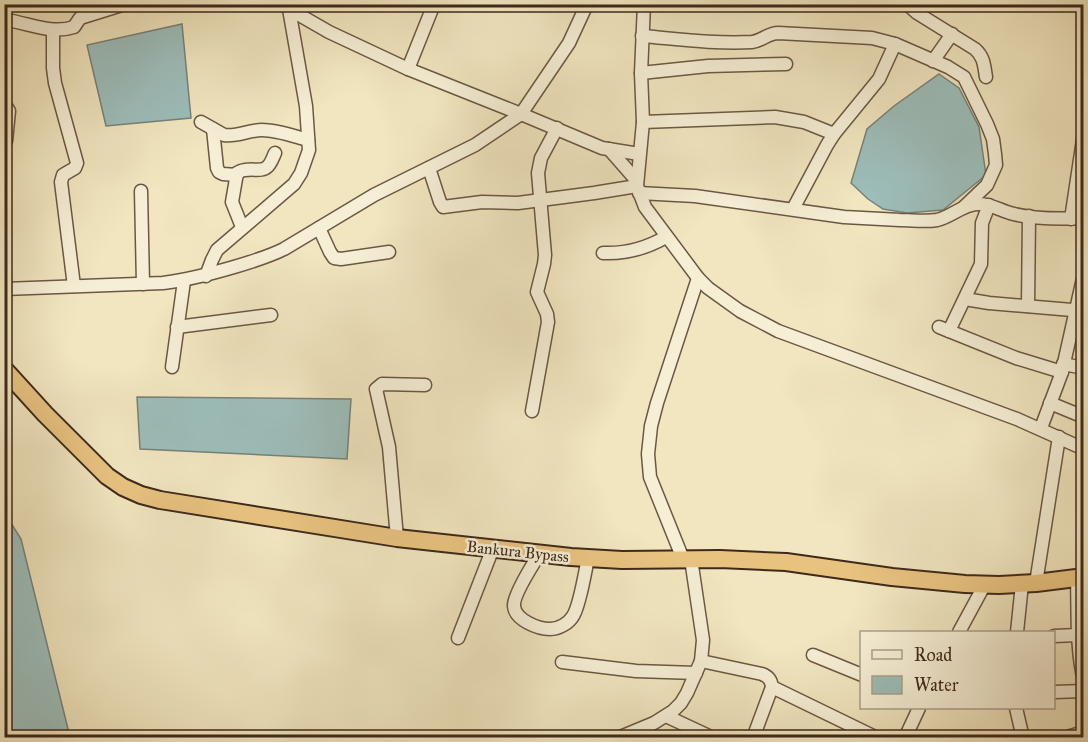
<svg xmlns="http://www.w3.org/2000/svg" width="1088" height="742" font-family="'IM FELL Great Primer',serif">
	<style>
		.water { fill: #9dbebb; stroke: #77827b; stroke-width: 1.5 }
		.lines { fill: none; stroke-linecap: round; stroke-linejoin: round }
		.minor-casing { stroke: #6b5844; stroke-width: 15 }
		.highway-casing { stroke: #3e291b; stroke-width: 20 }
		.minor { stroke: #f6efd6; stroke-width: 12 }
		.highway { stroke: #e8c380; stroke-width: 16 }
		.labels { text-anchor: middle; stroke-width: 5; stroke-linejoin: round; paint-order: stroke }
		.street-label { font-size: 16px; fill: #3e291b; stroke: #f6efd6 }
	</style>
	<rect width="100%" height="100%" fill="#f1e6c0"/>
	<filter id="stains"><feTurbulence type="fractalNoise" baseFrequency=".00333" numOctaves="4"/><feColorMatrix values="0 0 0 0 .2 0 0 0 0 .09 0 0 0 0 .02 0 0 0 .5 -.17"/></filter>
	<radialGradient id="worn" r=".72"><stop offset=".6" stop-color="#630" stop-opacity="0"/><stop offset="1" stop-color="#630" stop-opacity=".3"/></radialGradient>
	<g class="water">
		<polygon points="182,24 191,118 106,126 87,45"/>
		<polygon points="939,74 959,88 979,127 986,175 943,210 907,213 883,209 868,199 851,183 867,129 894,106"/>
		<polygon points="137,397 351,399 347,459 140,449"/>
		<polygon points="4,512 21,539 70,737 5,737"/>
	</g>
	<g class="lines">
		<g class="minor-casing">
			<g id="minor">
				<polyline points="287,4 289,9 329,32 408,69 521,114 602,148 639,154"/>
				<polyline points="644,4 641,73 643,122 637,186 645,207 698,278 708,288 740,311 778,331 1017,419 1084,449"/>
				<path d="M907 4 917 13 975 49C984 57 984 65 986 77"/>
				<path d="M4 26 6 23 12 21C33 25 53 34 74 27L80 18 125 4"/>
				<polyline points="53,30 53,68 55,83 77,163 75,168 63,175 61,182 74,286"/>
				<path d="M642 36C678 39 715 44 752 42 762 41 768 33 778 33L872 38 895 44 948 67 964 77 987 124 993 139 995 154 996 165 987 185 964 207"/>
				<polyline points="933,61 952,34"/>
				<polyline points="408,69 434,4"/>
				<polyline points="641,73 708,66 786,64"/>
				<polyline points="4,103 9,111 6,141"/>
				<path d="M201 122 224 135C238 137 248 130 262 130 277 130 293 136 308 140"/>
				<polyline points="643,122 775,117 804,122 834,134"/>
				<polyline points="213,129 217,168 219,172 223,174 237,175"/>
				<polyline points="609,149 637,181"/>
				<polyline points="429,168 440,202 443,207 482,202 518,203 594,193 637,186"/>
				<polyline points="141,191 143,284"/>
				<path d="M639 193 695 196 844 217C863 218 881 219 900 220 912 220 925 222 937 220 952 217 964 203 979 204 990 204 1000 210 1010 213 1030 219 1062 219 1084 218"/>
				<polyline points="793,209 827,145 834,134 879,79 895,44"/>
				<polyline points="1071,219 1084,133"/>
				<path d="M242 227 232 202 237 173C247 166 261 173 267 167 271 164 273 157 275 153"/>
				<polyline points="319,228 330,252 334,258 341,259 389,252"/>
				<path d="M603 253C626 254 645 249 666 237"/>
				<polyline points="206,276 212,260 217,250 294,184 301,173 309,150 306,106 289,9"/>
				<path d="M4 289 163 283C188 280 210 274 234 267 251 262 268 257 284 249L374 195 475 145 521 114 569 43 587 4"/>
				<polyline points="965,299 989,303 1084,311"/>
				<polyline points="1028,306 1029,216"/>
				<polyline points="177,327 271,315"/>
				<polyline points="939,327 1016,358 1062,372"/>
				<polyline points="949,331 981,264 982,223 989,205"/>
				<polyline points="1063,364 1084,368"/>
				<polyline points="172,367 184,281"/>
				<polyline points="1050,403 1084,417"/>
				<polyline points="532,411 548,322 547,314 537,292 544,264 545,255 538,173 541,158 557,128"/>
				<polyline points="1041,428 1062,372 1084,274"/>
				<polyline points="397,538 389,447 376,389 382,384 425,385"/>
				<path d="M540 553C533 564 513 596 514 606 515 620 538 629 550 629 559 629 569 623 573 616 580 605 585 572 588 558"/>
				<polyline points="683,559 650,477 648,454 651,426 657,403 698,278"/>
				<path d="M1077 578C1078 612 1076 648 1084 681"/>
				<polyline points="1036,583 1059,437"/>
				<polyline points="959,632 985,584"/>
				<polyline points="1017,632 1022,584"/>
				<polyline points="1054,636 1078,635"/>
				<polyline points="458,638 493,548"/>
				<polyline points="813,655 862,675"/>
				<path d="M701 661 762 674C769 677 771 680 772 687L753 738"/>
				<polyline points="562,662 636,671 696,673"/>
				<polyline points="772,687 877,738"/>
				<polyline points="1054,692 1084,691"/>
				<polyline points="1016,708 1023,738"/>
				<polyline points="666,716 713,738"/>
				<polyline points="618,738 654,723 673,711 681,703 687,693 701,661 703,640 691,559"/>
				<polyline points="905,738 919,708"/>
				<polyline points="1064,738 1084,732"/>
			</g>
		</g>
		<g class="highway-casing">
			<polyline id="highway" points="4,369 45,414 107,476 123,487 141,495 160,500 397,538 571,557 622,560 720,559 786,562 892,577 965,584 999,585 1036,583 1084,577"/>
		</g>
		<use href="#minor" class="minor"/>
		<use href="#highway" class="highway"/>
	</g>
	<g class="labels">
		<g class="street-label">
			<text transform="translate(518 551) rotate(6)" y="6">Bankura Bypass</text>
		</g>
	</g>
	<rect width="1088" height="742" fill="none" stroke="#f1e6c0" stroke-width="24"/>
	<rect x="6" y="6" width="1076" height="730" fill="none" stroke="#3e291b" stroke-width="3"/>
	<rect x="12" y="12" width="1064" height="718" fill="none" stroke="#3e291b" stroke-width="1.5"/>
	<rect x="860" y="631" width="195" height="78" fill="#f6efd6" stroke="#aca08b" stroke-width="1.5"/>
	<rect x="872" y="650" width="30" height="9" fill="#f6efd6" stroke="#aca08b" stroke-width="1.5"/>
	<text x="914" y="661" font-size="18" fill="#3e291b">Road</text>
	<rect x="872" y="676" width="30" height="18" fill="#9dbebb" stroke="#aca08b" stroke-width="1.5"/>
	<text x="914" y="691" font-size="18" fill="#3e291b">Water</text>
	<rect width="100%" height="100%" filter="url(#stains)"/>
	<rect width="100%" height="100%" fill="url(#worn)"/>
</svg>
